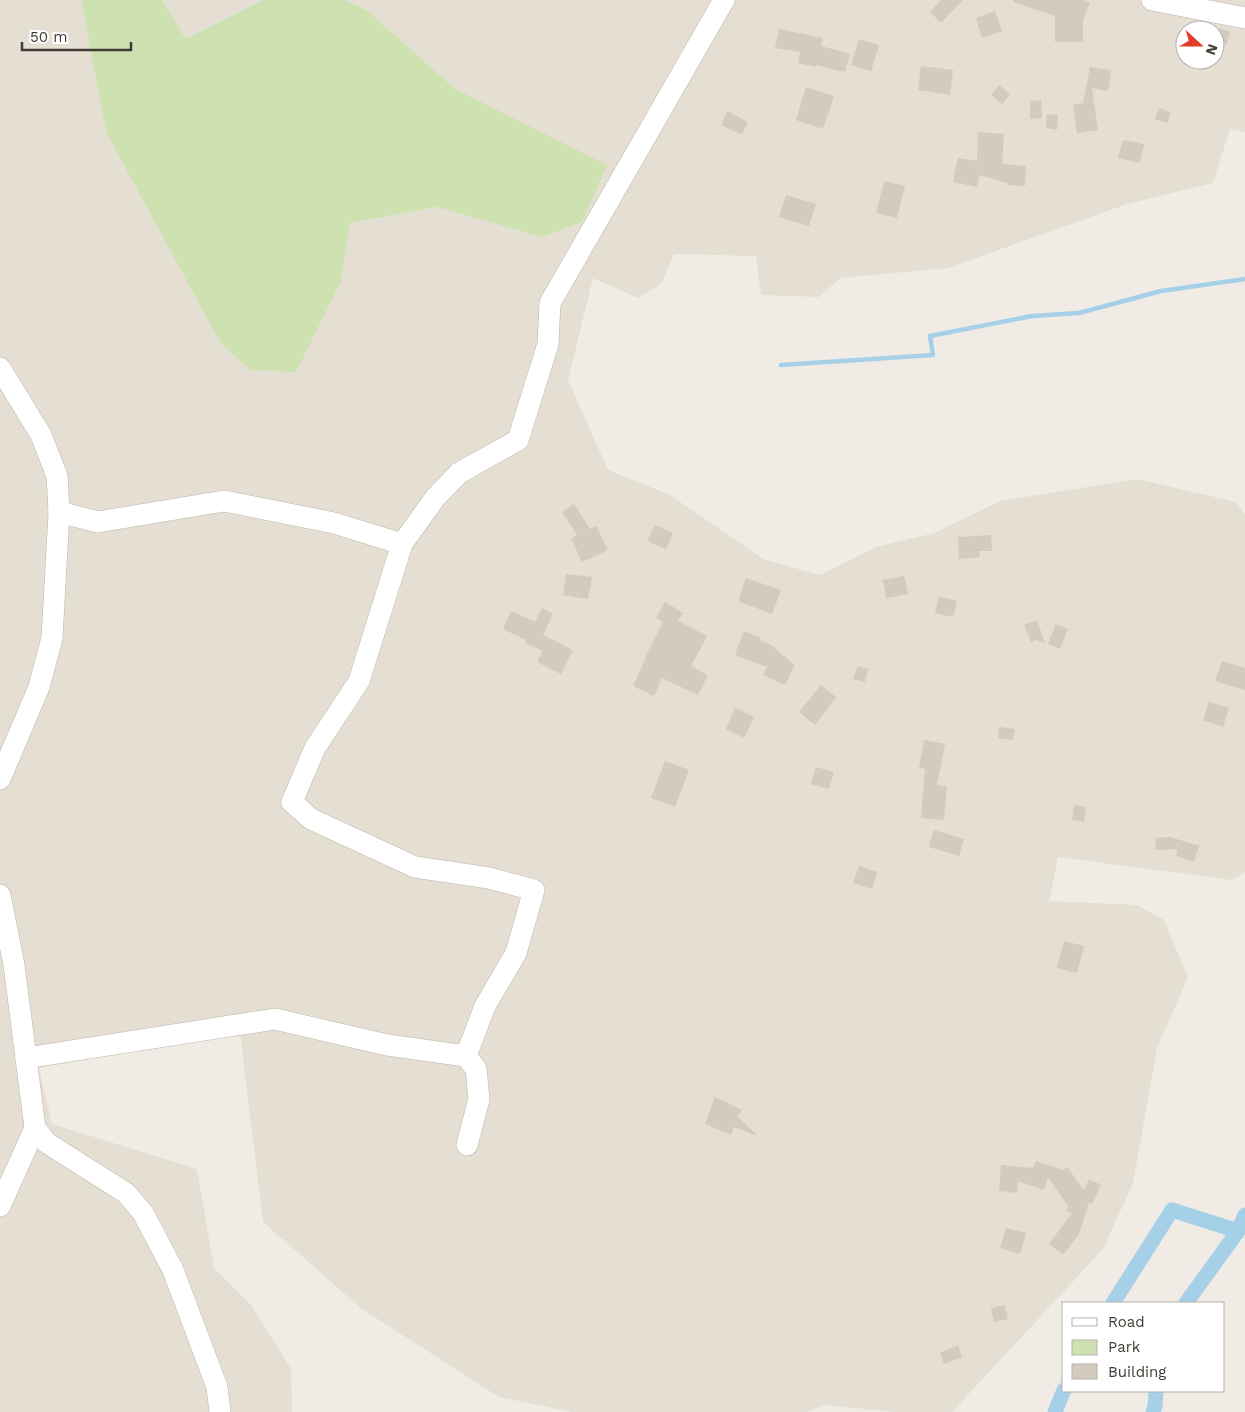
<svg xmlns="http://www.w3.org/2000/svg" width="1245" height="1412" font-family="'Work Sans',sans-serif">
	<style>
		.residential { fill: #e4ded3; fill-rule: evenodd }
		.green { fill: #cee1b1 }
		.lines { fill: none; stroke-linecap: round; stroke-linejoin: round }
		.stream { stroke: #a6d0e8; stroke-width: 4.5 }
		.canal { stroke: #a6d0e8; stroke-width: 15 }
		.building { fill: #d4cabe }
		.minor-casing { stroke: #beb6ab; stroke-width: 22 }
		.minor { stroke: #fff; stroke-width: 21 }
	</style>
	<rect width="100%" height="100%" fill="#f0ece5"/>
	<g class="residential">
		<path d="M0 0H81L106 132 341 281 350 223 438 207 541 237 606 166 454 88 368 11 344 0H1245V132L1230 129 1213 183 1127 204 948 268 840 278 819 297 761 295 756 256 674 254 662 283 638 298 593 278 568 380 608 470 670 495 763 559 820 575 876 547 935 533 1000 501 1137 479 1236 502 1245 515V872L1232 880 1058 857 1049 901 1137 905 1164 920 1188 977 1157 1048 1133 1183 1103 1249 952 1412H896L824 1405 807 1412H572L499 1397 362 1309 263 1222 240 1032 39 1068 52 1124 197 1169 214 1268 251 1305 291 1369 292 1412H0ZM1185 30H1215V60H1185Z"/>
		<polygon points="162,0 263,0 186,39"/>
	</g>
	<polygon class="green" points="81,0 162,0 186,39 263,0 344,0 368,11 454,88 607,165 582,222 541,237 437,207 350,223 341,281 296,372 250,370 220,342 106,132"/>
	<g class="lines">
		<polyline class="stream" points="781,365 933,355 930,336 1032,316 1079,313 1161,291 1245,279"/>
		<g class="canal">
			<polyline points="1113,1303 1172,1210 1238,1231"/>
			<polyline points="1186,1303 1238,1231 1245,1215"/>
			<polyline points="1055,1412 1064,1390"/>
			<polyline points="1153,1412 1155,1406 1156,1391"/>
		</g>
	</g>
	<g class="building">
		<polygon points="941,0 963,0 941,23 930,12"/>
		<polygon points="1013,0 1083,0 1090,2 1083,20 1083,42 1055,42 1055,16 1013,2"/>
		<polygon points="995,11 1002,31 982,38 976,18"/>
		<polygon points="1215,27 1230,31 1227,44 1215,41"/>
		<polygon points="779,29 823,38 821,46 850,54 845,72 816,65 816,67 798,63 800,52 775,48"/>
		<polygon points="859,39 879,45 871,71 851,65"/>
		<polygon points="921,66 953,70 950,95 918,90"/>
		<polygon points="1090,67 1111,70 1108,91 1092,88 1098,130 1077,133 1073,105 1083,103"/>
		<polygon points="999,85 1010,94 1002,104 991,95"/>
		<polygon points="806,87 834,96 823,129 796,120"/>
		<polygon points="1041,100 1042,118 1030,119 1030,101"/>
		<polygon points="1159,108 1171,112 1167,123 1155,119"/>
		<polygon points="727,111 748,122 742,135 721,125"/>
		<polygon points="1047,114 1058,115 1057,130 1046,128"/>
		<polygon points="978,132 1004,134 1002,164 1026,166 1025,186 1008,185 1008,183 979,175 977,187 953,182 958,158 977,161"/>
		<polygon points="1123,140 1144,144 1140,163 1118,158"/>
		<polygon points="884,181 905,186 897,218 876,213"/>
		<polygon points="786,195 816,204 809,226 779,217"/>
		<polygon points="574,504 590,529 596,526 608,550 582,562 571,538 577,535 562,512"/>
		<polygon points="655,525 673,533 666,549 647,541"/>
		<polygon points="991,535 992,551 979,551 980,557 959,559 958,537"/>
		<polygon points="566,574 592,577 588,599 563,595"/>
		<polygon points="904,576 908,594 886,598 883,580"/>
		<polygon points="746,578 781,590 772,614 738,601"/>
		<polygon points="939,596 957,601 953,617 935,613"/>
		<polygon points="665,602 683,613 678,621 707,636 691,666 708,675 698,695 662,678 654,696 633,686 646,658 645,657 663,622 656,618"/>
		<polygon points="542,608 553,614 543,635 573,650 561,674 537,662 543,651 525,643 526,640 503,629 511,611 535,622"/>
		<polygon points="1037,620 1045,643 1036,640 1031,642 1024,625"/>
		<polygon points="1056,624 1068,629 1060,649 1048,644"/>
		<polygon points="744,631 761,638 760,640 775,647 774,648 795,665 785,685 763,675 767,667 735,655"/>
		<polygon points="1222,661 1245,668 1245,690 1215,681"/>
		<polygon points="858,666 868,669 865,682 853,679"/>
		<polygon points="821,685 836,697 815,725 799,712"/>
		<polygon points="1209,702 1229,708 1223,727 1203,720"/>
		<polygon points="735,708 754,717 744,738 726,729"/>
		<polygon points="999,727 1015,729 1013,740 998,738"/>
		<polygon points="924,740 945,744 937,785 947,786 944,820 921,818 925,769 919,768"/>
		<polygon points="665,761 689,770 675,807 651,798"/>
		<polygon points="816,767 834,772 829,789 811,784"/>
		<polygon points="1074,805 1086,807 1084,822 1072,820"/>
		<polygon points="934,830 964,839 959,856 929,847"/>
		<polygon points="1170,837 1200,846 1198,848 1194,862 1176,856 1178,849 1156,850 1155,838"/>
		<polygon points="859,866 877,872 872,889 853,883"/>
		<polygon points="1064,941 1084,946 1077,973 1057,968"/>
		<polygon points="715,1097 742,1110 737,1116 758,1136 734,1127 731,1135 705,1124"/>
		<polygon points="1036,1161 1063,1170 1067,1167 1084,1190 1089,1179 1101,1185 1092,1204 1089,1202 1079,1234 1063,1255 1049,1244 1072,1213 1066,1212 1068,1206 1048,1177 1044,1190 1018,1181 1017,1193 999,1191 1001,1165 1033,1168"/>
		<polygon points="1006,1228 1026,1233 1020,1254 1000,1248"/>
		<polygon points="1005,1305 1008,1319 994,1322 991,1308"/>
		<polygon points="958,1345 962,1357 944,1364 940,1353"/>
	</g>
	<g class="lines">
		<g class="minor-casing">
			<g id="minor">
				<polyline points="1152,0 1245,18"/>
				<polyline points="0,368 41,435 57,476 59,512 52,638 39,687 0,779"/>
				<polyline points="59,512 98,522 224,501 334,523 402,544"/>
				<polyline points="0,895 14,965 35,1128 47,1143 126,1193 143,1213 173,1270 217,1387 220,1412"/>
				<polyline points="466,1056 485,1006 516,953 534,890 489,878 415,867 311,819 292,802 315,748 359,681 402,544 435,498 459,473 518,440 548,344 550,303 724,0"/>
				<polyline points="26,1058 275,1019 387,1045 466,1056 476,1069 479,1099 467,1145"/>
				<polyline points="0,1206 35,1128"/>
			</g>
		</g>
		<use href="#minor" class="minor"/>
	</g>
	<rect x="1062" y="1302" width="162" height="90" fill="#ffffff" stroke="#b3b1ae"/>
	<rect x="1072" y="1318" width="25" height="8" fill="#ffffff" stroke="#b3b1ae"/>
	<text x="1108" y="1327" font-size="15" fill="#423c35">Road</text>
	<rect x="1072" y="1340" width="25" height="15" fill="#cee1b1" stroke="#b3b1ae"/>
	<text x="1108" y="1352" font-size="15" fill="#423c35">Park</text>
	<rect x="1072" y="1364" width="25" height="15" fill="#d4cabe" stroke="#b3b1ae"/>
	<text x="1108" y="1377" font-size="15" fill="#423c35">Building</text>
	<g transform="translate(1200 45) rotate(111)"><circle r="24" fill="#ffffff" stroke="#b3b1ae"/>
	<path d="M0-4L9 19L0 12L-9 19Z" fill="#e33c29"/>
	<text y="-8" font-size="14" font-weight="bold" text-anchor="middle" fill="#423c35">N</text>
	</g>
	<path d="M22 42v8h109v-8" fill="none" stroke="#423c35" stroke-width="2.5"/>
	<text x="30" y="42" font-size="15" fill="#423c35" stroke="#ffffff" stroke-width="4" paint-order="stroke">50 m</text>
</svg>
